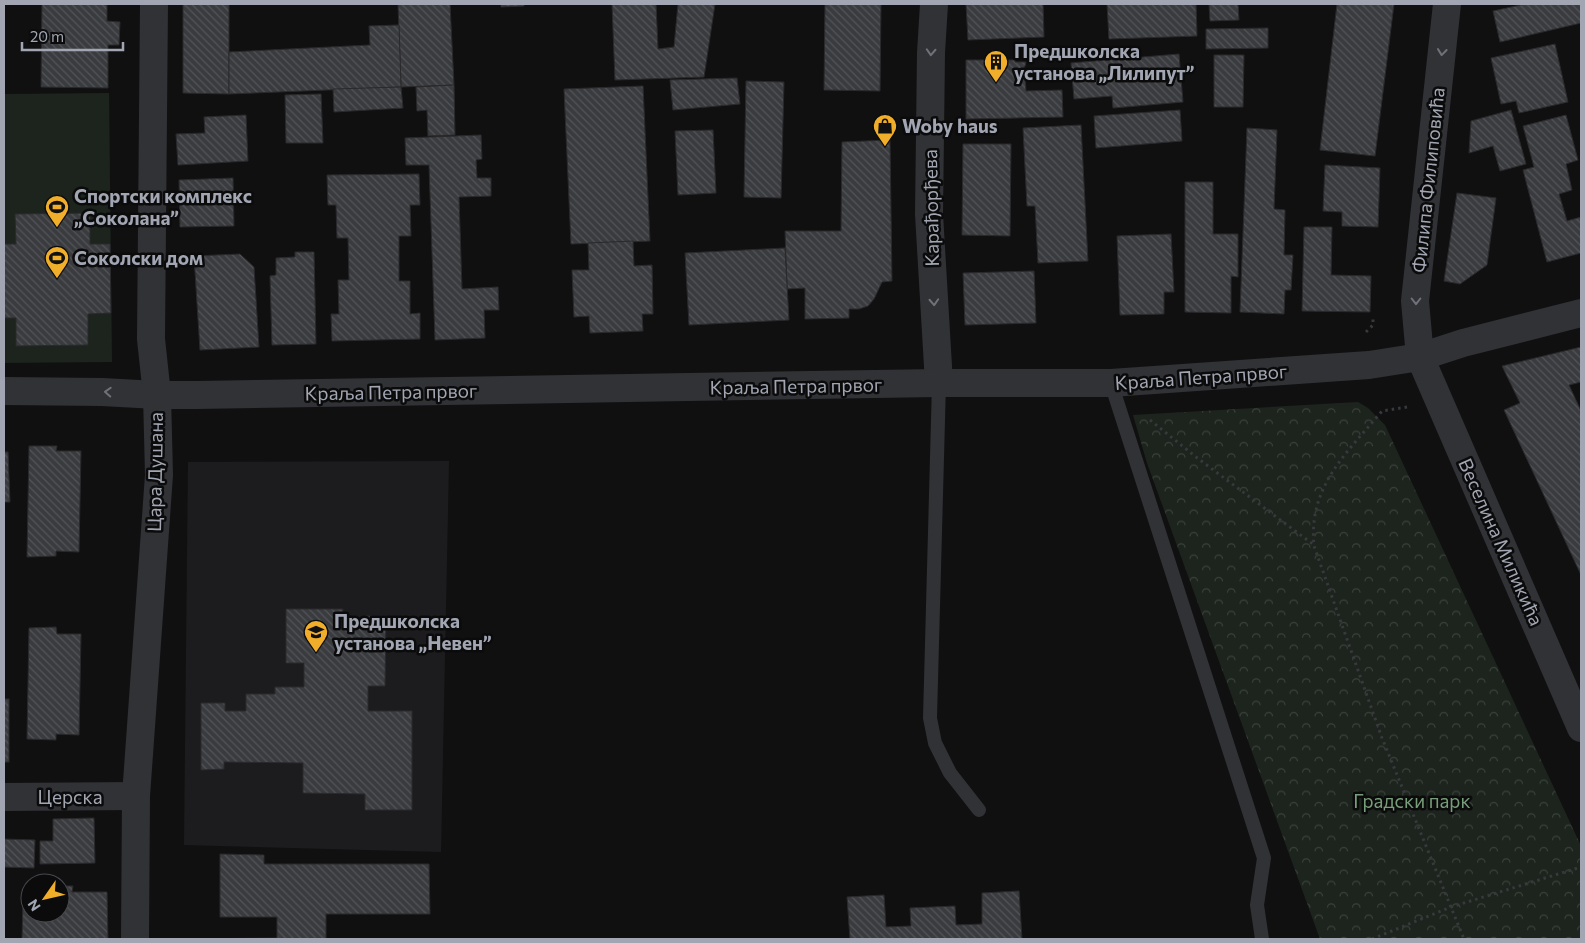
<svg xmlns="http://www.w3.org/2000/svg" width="1585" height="943" font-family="Commissioner,sans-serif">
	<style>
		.built { fill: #1c1c1e }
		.forest { fill: url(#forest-crowns) }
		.pitch { fill: #1c241d }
		.building { fill: url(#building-back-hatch); stroke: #2a2a2d }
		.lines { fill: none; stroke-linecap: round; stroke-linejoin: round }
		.path { stroke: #37393d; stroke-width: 3; stroke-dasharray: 2.5 4; stroke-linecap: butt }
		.lane { stroke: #313236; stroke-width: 14 }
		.street { stroke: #313236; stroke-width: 28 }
		.oneway { stroke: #6f727a }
		.labels { text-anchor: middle; stroke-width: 5; stroke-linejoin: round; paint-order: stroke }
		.poi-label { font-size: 19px; font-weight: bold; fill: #a1a6b2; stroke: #0b0b0c; text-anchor: start }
		.street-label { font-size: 19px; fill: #a1a6b2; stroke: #0b0b0c }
		.park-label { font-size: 19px; fill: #789d7a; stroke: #0b0b0c }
	</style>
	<defs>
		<pattern id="forest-crowns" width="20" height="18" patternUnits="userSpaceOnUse" patternTransform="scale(1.25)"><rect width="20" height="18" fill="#1c241d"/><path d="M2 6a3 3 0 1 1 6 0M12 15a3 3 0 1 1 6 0" fill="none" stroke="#3a413b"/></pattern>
		<pattern id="building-back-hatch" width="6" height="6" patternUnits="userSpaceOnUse" patternTransform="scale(1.25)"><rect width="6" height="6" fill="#3a3b3e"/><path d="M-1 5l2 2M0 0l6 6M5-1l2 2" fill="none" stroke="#535458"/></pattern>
	</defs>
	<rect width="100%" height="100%" fill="#101011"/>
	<polygon class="built" points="449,461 441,852 184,845 188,462"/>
	<polygon class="forest" points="1358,402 1368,408 1385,425 1581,846 1581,939 1320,939 1147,463 1133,415"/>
	<polygon class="pitch" points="109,93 112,362 4,363 4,94"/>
	<g class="building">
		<polygon points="42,4 107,4 107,21 120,22 119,45 108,45 108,88 41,87"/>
		<polygon points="183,4 229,4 229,94 183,93"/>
		<polygon points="398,4 450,4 454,85 401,87"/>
		<polygon points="501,4 524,4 524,6 501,7"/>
		<polygon points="612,4 656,4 658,49 674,47 678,4 715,4 704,77 615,80"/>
		<polygon points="825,4 881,4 880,91 824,90"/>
		<polygon points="966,4 1043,4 1044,37 968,40"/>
		<polygon points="1107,4 1196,4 1197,36 1109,39"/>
		<polygon points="1209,4 1238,4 1239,20 1210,21"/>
		<polygon points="1337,4 1394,4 1375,156 1320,150"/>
		<polygon points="1525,4 1581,4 1581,23 1500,42 1493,11"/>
		<polygon points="399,25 401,87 229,94 229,52 370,45 369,26"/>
		<polygon points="1268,28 1268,48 1206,49 1206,29"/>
		<polygon points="1555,44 1568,102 1519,113 1516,101 1501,104 1491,58"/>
		<polygon points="1179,54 1183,102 1113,108 1112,96 1074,99 1071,63"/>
		<polygon points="1214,55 1244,55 1243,107 1214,107"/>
		<polygon points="966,60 1015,60 1015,62 1026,62 1022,77 1025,76 1026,91 1062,90 1063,117 966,119"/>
		<polygon points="737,78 740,104 673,110 670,80"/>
		<polygon points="746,81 784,82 781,198 744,197"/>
		<polygon points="454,85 455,135 428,136 427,110 417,111 416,87"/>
		<polygon points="643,86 650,241 571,244 564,89"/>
		<polygon points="401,87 403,108 334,112 333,89"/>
		<polygon points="321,94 323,143 286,143 285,95"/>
		<polygon points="1180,110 1182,141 1096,148 1094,116"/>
		<polygon points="1511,110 1526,164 1500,171 1493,146 1469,153 1471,121"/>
		<polygon points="246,115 248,161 178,165 176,134 205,133 204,117"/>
		<polygon points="1566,115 1578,160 1566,164 1572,190 1559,194 1567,221 1581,217 1581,253 1547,262 1523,170 1534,167 1523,126"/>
		<polygon points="1081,125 1088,261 1038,263 1035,206 1027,206 1023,128"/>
		<polygon points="1247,128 1277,130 1274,209 1285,210 1284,255 1293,255 1291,290 1285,290 1284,314 1240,312"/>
		<polygon points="713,130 716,193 678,195 675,131"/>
		<polygon points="481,135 482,159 476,160 477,178 491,178 491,196 459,197 462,289 498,287 499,310 484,310 485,338 435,340 429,165 406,165 405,138"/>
		<polygon points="890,140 892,281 882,282 874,299 868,306 859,309 849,309 849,318 805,319 805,288 787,289 785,231 841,231 842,142"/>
		<polygon points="963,144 1011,144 1010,236 962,235"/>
		<polygon points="1325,165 1380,168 1378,227 1342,226 1342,212 1323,211"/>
		<polygon points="419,174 420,205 410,205 411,236 399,236 399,281 410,281 410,314 420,313 420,339 332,341 331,314 339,314 338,280 349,280 348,238 337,238 336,205 328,205 327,175"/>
		<polygon points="233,178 234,226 180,227 179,180"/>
		<polygon points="1185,182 1213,182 1213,234 1238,234 1238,277 1231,276 1231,313 1185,312"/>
		<polygon points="1457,193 1496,198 1487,265 1460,284 1444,281"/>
		<polygon points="90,213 90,244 110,244 111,313 88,314 88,345 16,346 16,318 4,318 4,244 16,244 15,214"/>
		<polygon points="1304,227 1332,227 1331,275 1371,276 1370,312 1302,311"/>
		<polygon points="1171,234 1174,292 1164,292 1164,314 1120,315 1117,236"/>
		<polygon points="633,241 634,266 652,265 653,314 642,314 643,331 590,333 589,316 574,317 572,270 589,270 588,243"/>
		<polygon points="785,248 789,320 689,325 685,253"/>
		<polygon points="295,252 314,252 316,344 272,345 270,276 276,275 276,258 295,257"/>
		<polygon points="240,254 254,267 259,347 200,350 194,256"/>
		<polygon points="1034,271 1036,323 965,325 963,273"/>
		<polygon points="1581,347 1581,382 1569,385 1581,411 1581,575 1504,410 1520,403 1502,366"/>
		<polygon points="29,446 57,446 56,451 81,451 79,552 56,551 56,556 27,557"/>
		<polygon points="4,452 8,452 10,502 4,502"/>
		<polygon points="286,609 343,609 342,623 363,623 365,616 386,616 385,686 368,686 368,711 412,711 412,810 365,810 365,794 303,793 303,763 224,762 224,769 201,770 201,703 225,703 225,711 246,711 246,694 275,694 275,687 304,687 304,663 286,663"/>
		<polygon points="56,627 57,634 81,634 79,735 56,734 56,740 27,739 29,628"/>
		<rect x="4" y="699" width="5" height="63"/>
		<polygon points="94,818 95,863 40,864 40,841 53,841 53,819"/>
		<polygon points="4,839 35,840 34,868 4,867"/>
		<polygon points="220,854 264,855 264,864 429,864 430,914 326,914 326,939 180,939 277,938 277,917 220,917"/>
		<polygon points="60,886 73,886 72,892 107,892 108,939 22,939 23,901 30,901 30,913 60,913"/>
		<polygon points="1019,891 1022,939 850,939 847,897 884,895 886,927 911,926 910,908 955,906 956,925 982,924 982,893"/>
	</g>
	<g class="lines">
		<g class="path">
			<polyline points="1366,332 1373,325 1373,316"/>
			<path d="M1407 407 1382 411C1347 453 1308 486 1314 546L1382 738 1464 939"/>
			<polyline points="1150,420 1196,457 1314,545"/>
			<polyline points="1372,939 1451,907 1581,867"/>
		</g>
		<g class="lane">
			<polyline points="939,383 930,718 935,743 950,773 979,810"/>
			<polyline points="1111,383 1264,858 1257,905 1262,939"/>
		</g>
		<g class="street">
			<polyline points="934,4 931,53 929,214 939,383"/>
			<polyline points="1447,4 1415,301 1420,357 1581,728"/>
			<polyline points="4,391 102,392 157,395 197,395 939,383 1111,383 1369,365 1420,357 1463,343 1581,313"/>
			<polyline points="4,797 136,796"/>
			<polyline points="135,939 136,796 159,475 157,395 151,339 154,4"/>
		</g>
	</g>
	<defs><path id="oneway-chevron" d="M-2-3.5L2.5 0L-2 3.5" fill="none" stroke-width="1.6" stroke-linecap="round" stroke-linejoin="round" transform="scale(1.25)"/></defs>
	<g class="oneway">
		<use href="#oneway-chevron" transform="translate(931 52) rotate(93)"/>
		<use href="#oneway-chevron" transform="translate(1442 52) rotate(96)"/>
		<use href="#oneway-chevron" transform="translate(1416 301) rotate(90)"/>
		<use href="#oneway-chevron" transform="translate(934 302) rotate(87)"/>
		<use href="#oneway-chevron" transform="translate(108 392) rotate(-177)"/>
	</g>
	<defs>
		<g id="building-pin" transform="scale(1.25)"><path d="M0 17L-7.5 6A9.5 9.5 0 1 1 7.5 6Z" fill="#f0ae2a" stroke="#0b0b0c"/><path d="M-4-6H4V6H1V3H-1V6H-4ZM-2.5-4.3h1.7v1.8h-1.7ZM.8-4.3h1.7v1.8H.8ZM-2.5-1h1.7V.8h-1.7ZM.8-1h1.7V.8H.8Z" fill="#111"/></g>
		<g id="shop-pin" transform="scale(1.25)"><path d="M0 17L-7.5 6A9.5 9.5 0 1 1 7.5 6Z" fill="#f0ae2a" stroke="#0b0b0c"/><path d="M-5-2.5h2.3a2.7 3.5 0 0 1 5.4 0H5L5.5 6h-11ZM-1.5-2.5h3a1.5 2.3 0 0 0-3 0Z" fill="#111"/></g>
		<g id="stadium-pin" transform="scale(1.25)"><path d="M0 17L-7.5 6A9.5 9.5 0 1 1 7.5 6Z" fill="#f0ae2a" stroke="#0b0b0c"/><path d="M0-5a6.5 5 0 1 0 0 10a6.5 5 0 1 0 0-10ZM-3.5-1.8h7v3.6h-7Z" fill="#111"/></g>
		<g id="school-pin" transform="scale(1.25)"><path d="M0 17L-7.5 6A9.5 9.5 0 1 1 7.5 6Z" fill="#f0ae2a" stroke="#0b0b0c"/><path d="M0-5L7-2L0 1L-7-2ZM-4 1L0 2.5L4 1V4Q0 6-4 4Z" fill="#111"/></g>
	</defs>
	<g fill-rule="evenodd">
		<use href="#building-pin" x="996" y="62"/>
		<use href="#shop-pin" x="885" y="126"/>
		<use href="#stadium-pin" x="57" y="207"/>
		<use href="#stadium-pin" x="57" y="258"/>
		<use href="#school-pin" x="316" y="632"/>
	</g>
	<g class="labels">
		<g class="poi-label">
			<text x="1014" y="58">Предшколска<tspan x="1014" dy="22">установа „Лилипут”</tspan></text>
			<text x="902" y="133">Woby haus</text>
			<text x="74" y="203">Спортски комплекс<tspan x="74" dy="22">„Соколана”</tspan></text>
			<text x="74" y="265">Соколски дом</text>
			<text x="334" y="628">Предшколска<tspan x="334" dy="22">установа „Невен”</tspan></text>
		</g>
		<g class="street-label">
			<text transform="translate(1428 180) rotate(-84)" y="7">Филипа Филиповића</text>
			<text transform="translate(931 208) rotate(-91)" y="7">Карађорђева</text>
			<text transform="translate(1201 377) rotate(-4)" y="7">Краља Петра првог</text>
			<text transform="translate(796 386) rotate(-1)" y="7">Краља Петра првог</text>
			<text transform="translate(391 392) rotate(-1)" y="7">Краља Петра првог</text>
			<text transform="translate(155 472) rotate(-89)" y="7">Цара Душана</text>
			<text transform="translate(1501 542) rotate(66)" y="7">Веселина Миликића</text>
			<text x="70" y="804">Церска</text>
		</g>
		<g class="park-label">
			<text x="1412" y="808">Градски парк</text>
		</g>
	</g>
	<rect width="1585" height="943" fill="none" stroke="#a1a6b2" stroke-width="10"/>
	<g transform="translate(45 898) rotate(236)"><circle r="24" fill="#0b0b0c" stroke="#47494e"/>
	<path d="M0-4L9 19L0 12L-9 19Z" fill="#f0ae2a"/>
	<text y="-8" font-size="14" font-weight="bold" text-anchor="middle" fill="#a1a6b2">N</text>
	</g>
	<path d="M22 42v8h101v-8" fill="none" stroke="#a1a6b2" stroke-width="2.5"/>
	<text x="30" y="42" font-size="15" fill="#a1a6b2" stroke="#0b0b0c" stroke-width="4" paint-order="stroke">20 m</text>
</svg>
